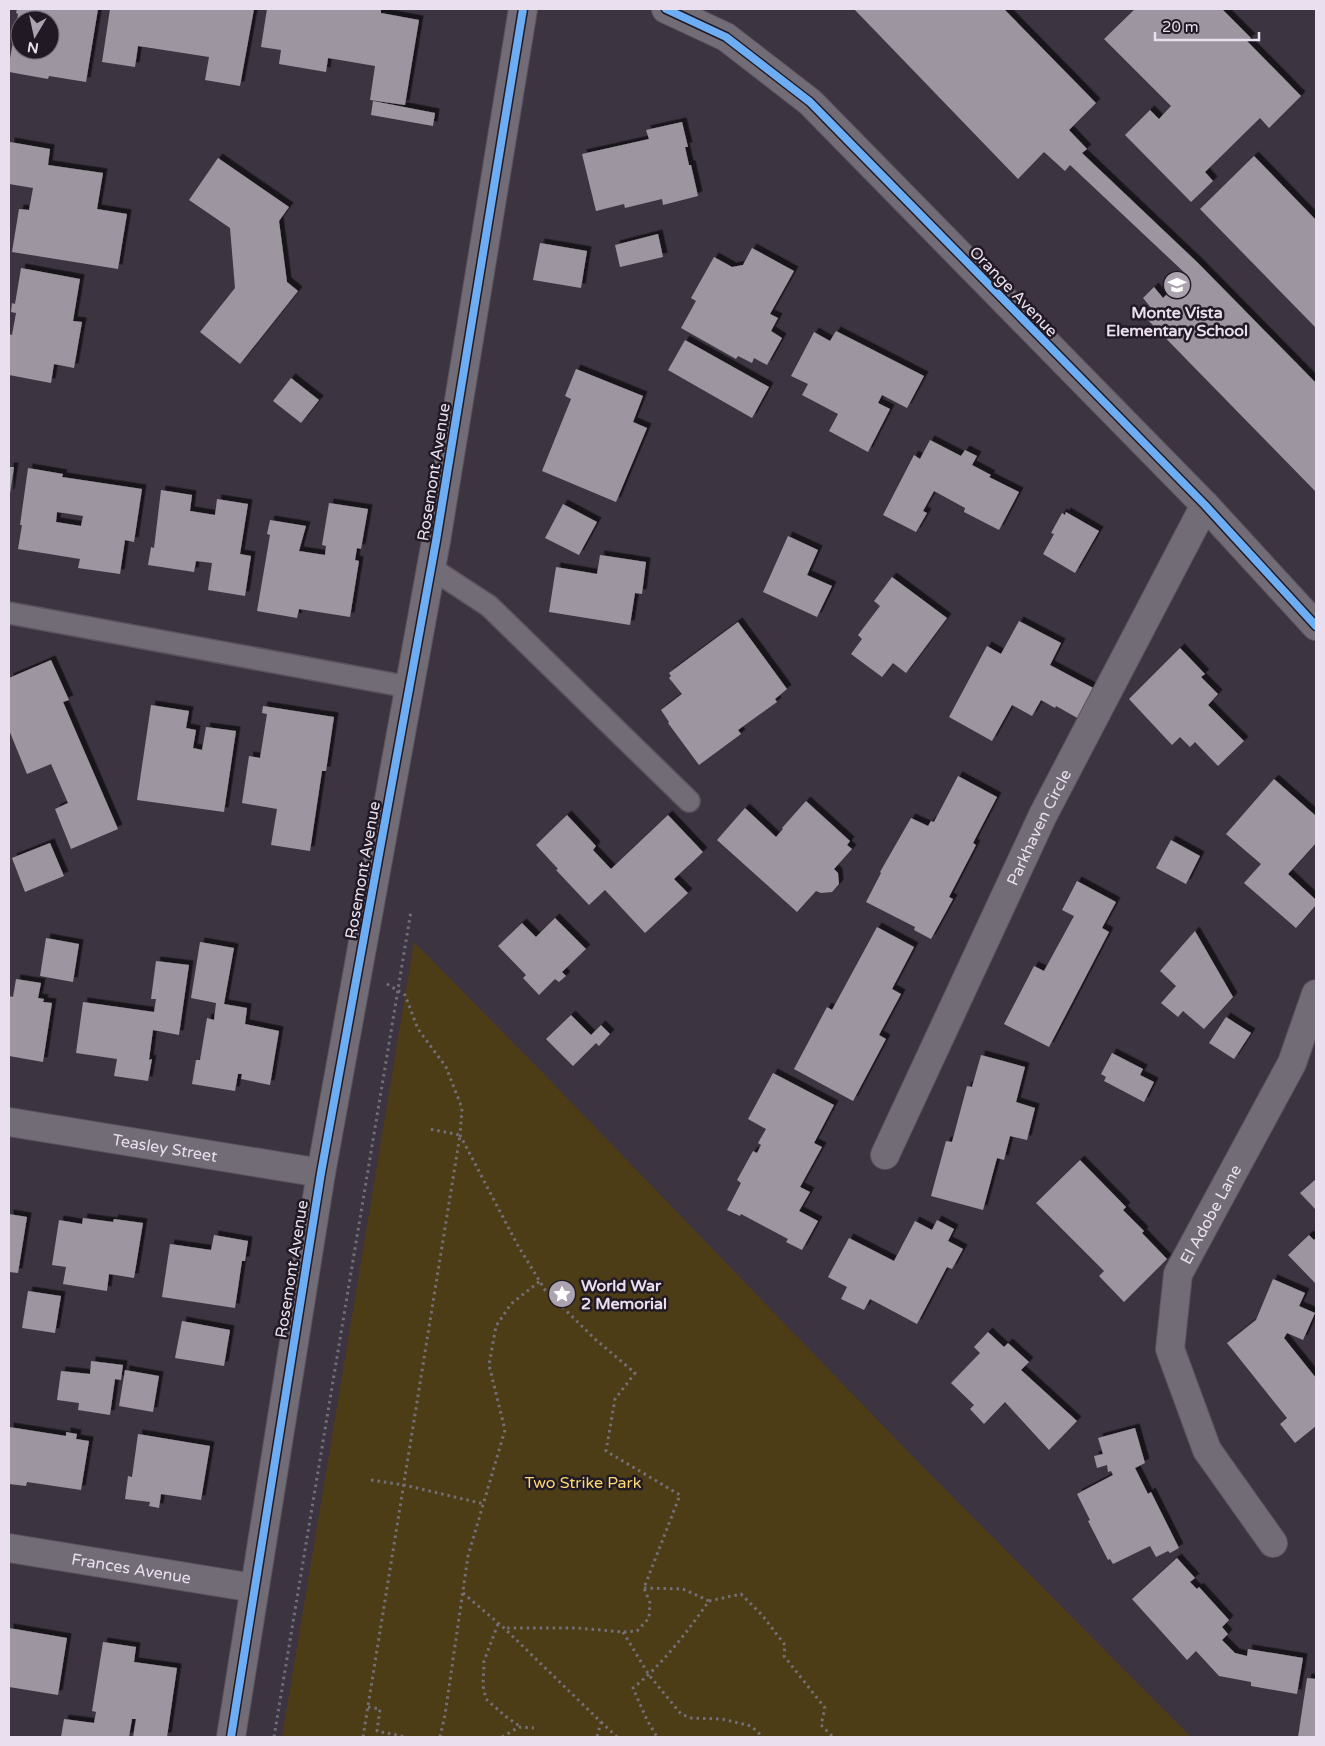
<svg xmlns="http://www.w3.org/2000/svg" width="1325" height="1746" font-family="'Varela Round',sans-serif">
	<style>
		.green { fill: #4c3d16 }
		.building { fill: #9d95a0; fill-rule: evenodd; filter: url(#shadow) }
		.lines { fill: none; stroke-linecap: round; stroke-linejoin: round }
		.service-casing { stroke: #5b535e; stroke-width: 24 }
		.minor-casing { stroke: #5b535e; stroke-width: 30 }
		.tertiary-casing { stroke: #5b535e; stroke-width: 30 }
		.path { stroke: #746f77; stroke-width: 3; stroke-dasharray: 2.5 4; stroke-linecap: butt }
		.service { stroke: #726c76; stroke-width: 21 }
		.minor { stroke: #726c76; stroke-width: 28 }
		.tertiary { stroke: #726c76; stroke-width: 28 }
		.cycleway-casing { stroke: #211a24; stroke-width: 11 }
		.cycleway { stroke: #6dadf4; stroke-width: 8 }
		.labels { text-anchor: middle; stroke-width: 5; stroke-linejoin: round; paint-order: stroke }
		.street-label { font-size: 16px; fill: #e9dfee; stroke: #211a24 }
		.poi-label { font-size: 16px; font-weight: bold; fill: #e9dfee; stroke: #211a24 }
		.park-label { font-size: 16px; fill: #fcd672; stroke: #211a24 }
	</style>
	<defs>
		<filter id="shadow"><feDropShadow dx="4.5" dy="-4.5" stdDeviation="0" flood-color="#0009"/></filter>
	</defs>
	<rect width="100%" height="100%" fill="#3c3440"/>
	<polygon class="green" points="414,942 542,1072 918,1462 1191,1737 282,1737"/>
	<g class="building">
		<path d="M17 9H98L86 82 49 76 48 79 9 72V64L18 14 16 13ZM20 20H50V50H20Z"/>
		<polygon points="110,9 254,9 240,86 205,80 209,57 138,46 135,67 102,62"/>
		<polygon points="267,9 375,9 381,10 381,13 419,20 405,105 370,100 375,66 328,58 326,72 279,64 281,50 261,47"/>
		<polygon points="854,9 1004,9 1096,103 1069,130 1087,149 1082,153 1198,263 1316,383 1316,492 1144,316 1152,309 1143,298 1154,287 1163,298 1187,275 1070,165 1065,171 1044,152 1018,179"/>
		<polygon points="1135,9 1222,9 1251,38 1247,41 1301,96 1269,128 1260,118 1205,172 1213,181 1191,202 1125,135 1150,110 1159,119 1171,106 1104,39"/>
		<polygon points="373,101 435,113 433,126 371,115"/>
		<polygon points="682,122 688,147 685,147 689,165 691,165 698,196 663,205 662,199 625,208 624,204 596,211 582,154 649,139 646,130"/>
		<polygon points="10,142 50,149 48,165 103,173 97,209 127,214 118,269 12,252 19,209 29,210 33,188 9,184"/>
		<polygon points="1254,156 1316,220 1316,328 1200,209"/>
		<polygon points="218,158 289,207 279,221 287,282 298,291 240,364 200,332 235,288 230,228 189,200"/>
		<polygon points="658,234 663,257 620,267 615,245"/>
		<polygon points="540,243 587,251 581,288 533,280"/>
		<polygon points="752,248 794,271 770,314 778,318 771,331 782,338 767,365 754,358 752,363 738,356 736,359 681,328 696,301 691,298 714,257 732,267 743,265"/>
		<polygon points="21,268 80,279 73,321 82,322 74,368 54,364 51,383 9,375 9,334 12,335 16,313 11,312 12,303 15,304"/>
		<polygon points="836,331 924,376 907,408 882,395 878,403 890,409 868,452 829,431 838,414 802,395 808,384 791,376 814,332 830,341"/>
		<polygon points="685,340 769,387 752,418 668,370"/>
		<polygon points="576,369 643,396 633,422 647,428 616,502 542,471 571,399 565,396"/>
		<polygon points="291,378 319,400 301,423 273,401"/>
		<polygon points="930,440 961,456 965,450 977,456 972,465 991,475 989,477 1019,492 999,530 964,512 965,508 934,491 923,511 927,513 916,532 883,515 914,455 920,459"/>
		<polygon points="9,467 14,467 10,494 9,493"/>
		<path d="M28 468 63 474 62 477 142 489 134 542 125 540 120 574 78 568 80 559 18 549 22 525H20ZM57 512 83 516 81 526 56 522Z"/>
		<polygon points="161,490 192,495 190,511 215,515 217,499 248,504 240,554 251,556 245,596 208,590 212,563 196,561 194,572 148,565 151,547 154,548"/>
		<polygon points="329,503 368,509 361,549 357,548 355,560 359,561 350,617 299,609 297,618 257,611 270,535 267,534 270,520 306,526 299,551 325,555 326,546 322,545"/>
		<polygon points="563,504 597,522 579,555 545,538"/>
		<polygon points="1066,512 1099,531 1075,573 1043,554 1054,534 1051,533 1062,513 1065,515"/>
		<polygon points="788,536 818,550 807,575 832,586 817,617 763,592"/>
		<polygon points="600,555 646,562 642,594 635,593 630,625 549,612 556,567 597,574"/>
		<polygon points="892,577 947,618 906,673 893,663 882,677 851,654 862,639 858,635 880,606 874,601"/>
		<polygon points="1019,621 1061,643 1050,665 1097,690 1081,720 1056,706 1055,708 1041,700 1032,716 1012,705 992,741 949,717 987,646 1001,654"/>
		<polygon points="738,622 787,689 775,699 777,702 738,730 741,734 699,765 668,723 669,722 661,710 682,694 669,678 671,676 669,673"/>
		<polygon points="1180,648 1205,674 1201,677 1218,694 1208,705 1244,741 1218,766 1195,742 1190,747 1180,737 1172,745 1129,699"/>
		<polygon points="51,660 69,700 63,702 118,829 71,849 55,809 68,803 51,764 27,774 9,730 9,678"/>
		<polygon points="151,705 189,711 186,728 196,730 193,748 202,750 206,727 236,731 224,812 137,800"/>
		<polygon points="263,706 334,717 326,771 322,771 310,851 271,845 277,809 242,803 249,756 260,758 267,714 262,713"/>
		<polygon points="958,776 997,797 973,843 976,845 949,897 953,899 931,939 914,930 915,927 866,902 881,873 880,872 911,818 928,826 931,821 934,822"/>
		<polygon points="1274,779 1316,816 1316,843 1288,874 1316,900 1316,905 1296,928 1244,883 1261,864 1226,834"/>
		<polygon points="806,801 850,841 847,845 852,849 834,869 838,873 839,884 832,892 821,893 816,891 797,912 717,840 745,808 776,837 783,829 782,828"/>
		<polygon points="567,815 596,846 593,850 611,869 668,815 703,852 674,879 688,893 645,933 605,890 589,905 556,870 558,869 536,845"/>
		<polygon points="1171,840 1200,856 1186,884 1156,868"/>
		<polygon points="50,843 64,876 25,892 12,858"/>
		<polygon points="1077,881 1116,902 1102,928 1109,932 1049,1047 1004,1024 1034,966 1044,971 1074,916 1062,910"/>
		<polygon points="555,918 586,949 562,972 566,976 559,982 555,979 539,995 523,978 526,975 498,946 522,923 536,937"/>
		<polygon points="877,927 914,947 892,989 901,994 879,1035 886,1039 853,1101 794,1069 827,1007 832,1010"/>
		<polygon points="1195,931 1233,997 1204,1029 1183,1011 1178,1017 1161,1003 1176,986 1160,971"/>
		<polygon points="46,938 79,944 73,982 40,976"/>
		<polygon points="200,942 234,948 224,1004 247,1008 245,1024 279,1031 270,1085 241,1079 242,1074 238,1074 235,1091 192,1084 196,1060 200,1060 207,1018 214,1020 216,1003 191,998"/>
		<polygon points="156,961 189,965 179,1035 153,1030 149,1060 152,1059 148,1081 114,1076 117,1059 76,1053 83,1002 154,1012 156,999 151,999"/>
		<polygon points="16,979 41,983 38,998 44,999 43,1002 52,1003 43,1062 9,1056 9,996 13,997"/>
		<polygon points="571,1015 591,1035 601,1025 610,1034 599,1046 596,1043 573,1066 546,1039"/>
		<polygon points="1226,1017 1251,1033 1234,1059 1209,1043"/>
		<polygon points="1112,1053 1143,1069 1140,1075 1154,1082 1144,1102 1104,1081 1106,1077 1101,1074"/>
		<polygon points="981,1055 1025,1067 1016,1102 1035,1108 1027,1140 1010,1136 1004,1160 997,1158 983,1210 931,1196 946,1141 952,1142 967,1086 972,1087"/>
		<polygon points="773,1073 834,1105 814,1143 822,1147 800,1187 810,1192 799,1211 818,1221 802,1250 786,1242 788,1239 741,1214 740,1216 727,1210 741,1183 737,1180 753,1151 757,1153 761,1145 758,1143 766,1129 748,1119"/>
		<polygon points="1080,1160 1126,1207 1123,1210 1144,1231 1142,1233 1167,1259 1124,1302 1099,1276 1104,1271 1036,1203"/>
		<polygon points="1316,1179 1316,1210 1300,1193"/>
		<polygon points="9,1214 27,1217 18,1273 9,1272"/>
		<polygon points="83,1218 113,1222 114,1219 143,1223 134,1278 109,1274 107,1291 63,1284 66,1267 52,1265 59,1220 82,1224"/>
		<polygon points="937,1220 954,1229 948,1241 963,1249 952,1269 947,1267 917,1324 870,1299 864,1310 841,1299 847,1287 828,1277 849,1238 894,1261 915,1221 932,1230"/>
		<polygon points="214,1235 248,1241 245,1261 242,1261 235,1308 162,1297 170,1244 211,1250"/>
		<polygon points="1309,1235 1314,1240 1316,1238 1316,1284 1288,1255"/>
		<polygon points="1273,1279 1305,1293 1299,1306 1315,1313 1303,1340 1287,1333 1284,1338 1316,1378 1316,1426 1295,1443 1280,1424 1287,1418 1227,1343 1256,1320"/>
		<polygon points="28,1291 61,1296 55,1333 22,1328"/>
		<polygon points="182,1321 230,1330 224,1366 175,1358"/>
		<polygon points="988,1332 1004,1347 1008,1343 1029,1362 1021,1370 1077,1421 1049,1450 1005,1402 984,1424 970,1409 974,1405 951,1383 980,1353 974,1347"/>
		<polygon points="91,1361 123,1365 121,1380 115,1379 110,1415 78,1410 79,1403 57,1400 61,1371 90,1374"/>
		<polygon points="125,1370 159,1376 153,1412 119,1406"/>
		<polygon points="9,1427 66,1436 66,1432 77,1434 76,1439 89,1441 81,1490 27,1482 26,1486 9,1484"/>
		<polygon points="1135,1428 1145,1463 1135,1468 1148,1494 1151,1492 1179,1548 1170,1553 1168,1551 1156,1557 1150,1546 1113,1564 1110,1559 1108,1560 1088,1521 1090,1520 1077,1494 1113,1475 1111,1471 1108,1472 1107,1465 1097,1468 1094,1456 1103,1454 1098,1438"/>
		<polygon points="138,1434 210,1446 201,1500 161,1494 159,1508 149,1506 150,1502 125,1499 128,1476 132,1477"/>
		<polygon points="1177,1558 1195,1578 1190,1582 1197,1589 1199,1587 1229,1620 1222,1627 1228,1634 1222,1640 1235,1653 1247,1656 1248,1649 1303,1658 1297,1694 1251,1686 1251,1682 1219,1676 1196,1651 1187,1660 1132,1599"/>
		<polygon points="9,1628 67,1638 58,1695 9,1687"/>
		<polygon points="103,1642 136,1647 134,1662 177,1668 167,1737 133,1737 136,1719 132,1719 129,1737 61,1737 64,1719 94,1723 96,1712 92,1711"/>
		<polygon points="1307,1678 1316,1679 1316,1737 1298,1737"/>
	</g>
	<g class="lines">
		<g class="service-casing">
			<g id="service">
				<polyline points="431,568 489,606 689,801"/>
				<polyline points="9,613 409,687"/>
			</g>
		</g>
		<g class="minor-casing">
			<g id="minor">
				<polyline points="666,9 726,37 810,102 1205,505 1316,626"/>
				<path id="s1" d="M9 1122 321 1173"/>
				<path id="s2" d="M885 1155 1043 815 1205 505"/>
				<path id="s3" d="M1273 1543 1207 1450 1170 1349 1178 1274 1292 1063 1316 994"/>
				<path id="s4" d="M9 1548 254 1588"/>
			</g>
		</g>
		<g class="tertiary-casing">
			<polyline id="tertiary" points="231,1737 321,1173 436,541 523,9"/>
		</g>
		<g class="path">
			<polyline points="387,984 405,995 418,1029 446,1067 462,1108 460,1135 517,1244 545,1290 595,1339 635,1373 615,1399 606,1451 680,1495 644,1588 650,1603 649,1618 637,1631 623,1632 577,1628 504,1628"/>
			<polyline points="371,1480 404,1485 484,1504"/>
			<path d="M644 1588 683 1589 709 1601C687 1632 663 1664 633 1688L647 1720 657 1737"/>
			<polyline points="463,1593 504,1628 601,1722 597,1737"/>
			<polyline points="709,1601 741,1594 762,1615 785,1645 784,1656 825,1708 821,1725 833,1737"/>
			<polyline points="498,1624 484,1661 483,1686 486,1699 505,1716 521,1727"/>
			<polyline points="623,1632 649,1675 681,1714 691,1718 722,1719 751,1726 763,1737"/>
			<polyline points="368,1707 380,1709 377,1731 406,1737"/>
			<polyline points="601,1722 617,1737"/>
			<polyline points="274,1737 411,911"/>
			<polyline points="363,1737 460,1135 430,1129"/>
			<polyline points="440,1737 445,1715 468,1556 505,1430 489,1365 496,1326 511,1304 540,1281"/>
			<polyline points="502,1737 519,1727 534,1728"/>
		</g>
		<use href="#service" class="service"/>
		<use href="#minor" class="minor"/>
		<use href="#tertiary" class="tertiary"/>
		<g class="cycleway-casing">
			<g id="cycleway">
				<polyline points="666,9 726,37 810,102 1205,505 1316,626"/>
				<polyline points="231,1737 321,1173 436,541 523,9"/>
			</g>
		</g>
		<use href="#cycleway" class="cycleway"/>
	</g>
	<defs>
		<g id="school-disc" transform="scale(1.4375)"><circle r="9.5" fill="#aca3b1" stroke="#211a24"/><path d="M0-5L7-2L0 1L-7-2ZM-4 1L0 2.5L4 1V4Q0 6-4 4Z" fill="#fff"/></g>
		<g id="sight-disc" transform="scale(1.4375)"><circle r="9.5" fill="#aca3b1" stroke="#211a24"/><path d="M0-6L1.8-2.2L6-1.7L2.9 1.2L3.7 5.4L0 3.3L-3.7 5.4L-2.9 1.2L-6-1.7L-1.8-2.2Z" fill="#fff"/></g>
	</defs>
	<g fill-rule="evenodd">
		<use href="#school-disc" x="1177" y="285"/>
		<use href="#sight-disc" x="562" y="1294"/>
	</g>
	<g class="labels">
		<g class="street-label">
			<text transform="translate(1014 291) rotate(46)" y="6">Orange Avenue</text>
			<text transform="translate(433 472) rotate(-81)" y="6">Rosemont Avenue</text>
			<text dy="6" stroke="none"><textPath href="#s2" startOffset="362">Parkhaven Circle</textPath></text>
			<text transform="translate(362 870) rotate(-80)" y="6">Rosemont Avenue</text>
			<text dy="6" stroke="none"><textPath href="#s1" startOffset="158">Teasley Street</textPath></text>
			<text dy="6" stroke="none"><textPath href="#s3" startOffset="365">El Adobe Lane</textPath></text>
			<text transform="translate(291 1269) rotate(-81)" y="6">Rosemont Avenue</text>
			<text dy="6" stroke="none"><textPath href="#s4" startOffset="124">Frances Avenue</textPath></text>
		</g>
		<g class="poi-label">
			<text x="1177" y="318">Monte Vista<tspan x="1177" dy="18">Elementary School</tspan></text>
			<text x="581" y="1291" text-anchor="start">World War<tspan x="581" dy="18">2 Memorial</tspan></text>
		</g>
		<g class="park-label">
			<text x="583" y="1488">Two Strike Park</text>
		</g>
	</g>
	<rect width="1325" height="1746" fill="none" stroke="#e9dfee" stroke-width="20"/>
	<g transform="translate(35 35) rotate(189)"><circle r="24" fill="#211a24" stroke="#716975"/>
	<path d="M0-4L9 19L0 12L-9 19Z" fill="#aca3b1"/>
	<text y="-8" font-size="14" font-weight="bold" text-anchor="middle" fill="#e9dfee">N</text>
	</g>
	<path d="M1155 32v8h104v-8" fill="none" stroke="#e9dfee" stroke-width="2.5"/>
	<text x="1162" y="32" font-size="15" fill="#e9dfee" stroke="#211a24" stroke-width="4" paint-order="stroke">20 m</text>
</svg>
